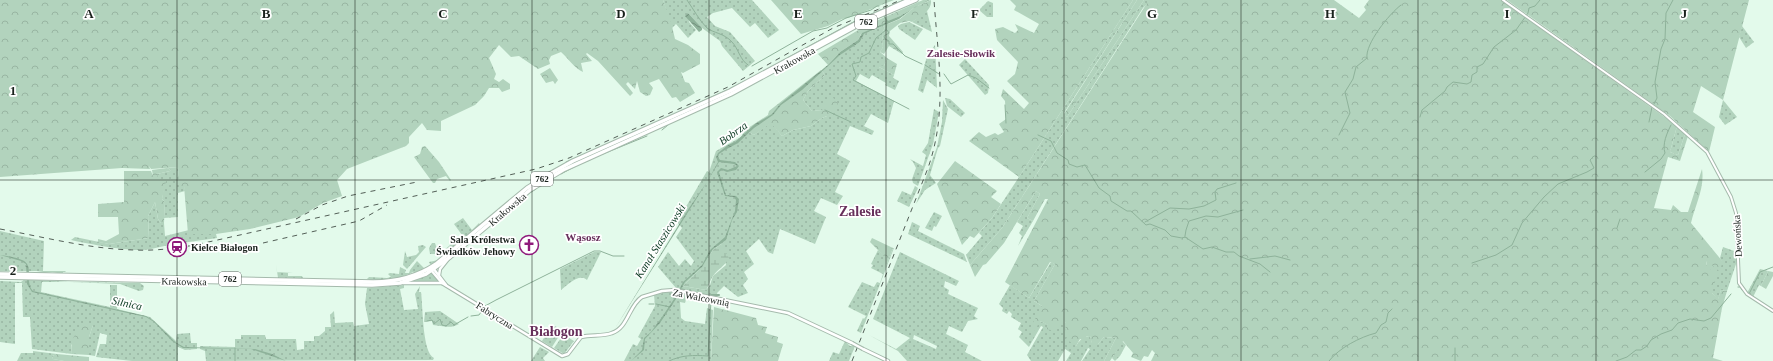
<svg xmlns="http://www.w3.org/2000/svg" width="1773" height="361" font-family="'Times New Roman',serif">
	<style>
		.green { fill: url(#green-dots); fill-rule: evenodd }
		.forest { fill: url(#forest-crowns) }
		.wetland { fill: url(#wetland-marsh) }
		.water { fill: url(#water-waves) }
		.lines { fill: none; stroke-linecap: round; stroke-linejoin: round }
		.stream { stroke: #8eb29a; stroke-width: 1 }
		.canal { stroke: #8eb29a; stroke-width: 2 }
		.tertiary-casing { stroke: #a5baac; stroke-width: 4 }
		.secondary-casing { stroke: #a5baac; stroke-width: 4.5 }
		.primary-casing { stroke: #a5baac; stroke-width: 5.5 }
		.tertiary { stroke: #fff; stroke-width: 2 }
		.secondary { stroke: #fff; stroke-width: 2.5 }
		.primary { stroke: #fff; stroke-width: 3.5 }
		.rail { stroke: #535f57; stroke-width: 1; stroke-dasharray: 5 5; stroke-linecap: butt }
		.secondary-bridge-casing { stroke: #a5baac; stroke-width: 4.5; stroke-linecap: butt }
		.secondary-bridge { stroke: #fff; stroke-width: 2.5 }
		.grid { fill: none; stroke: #19211c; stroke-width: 1; stroke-opacity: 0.55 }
		.labels { text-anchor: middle; stroke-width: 3.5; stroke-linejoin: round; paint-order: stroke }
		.shield { fill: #fff; stroke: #5e6460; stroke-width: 1 }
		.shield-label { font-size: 9px; font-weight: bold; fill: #19211c }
		.street-label { font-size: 10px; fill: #19211c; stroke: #fff }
		.poi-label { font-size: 10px; font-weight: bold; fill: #19211c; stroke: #fff; text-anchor: end }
		.neighbourhood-label { font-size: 11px; font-weight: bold; fill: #672f5b; stroke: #fff }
		.water-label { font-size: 11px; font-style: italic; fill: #08371f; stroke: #fff }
		.district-label { font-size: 14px; font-weight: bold; fill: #672f5b; stroke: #fff }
		.grid-label { font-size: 13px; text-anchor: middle; font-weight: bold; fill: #19211c; stroke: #fff; stroke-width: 3.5; stroke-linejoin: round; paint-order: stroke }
	</style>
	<defs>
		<pattern id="green-dots" width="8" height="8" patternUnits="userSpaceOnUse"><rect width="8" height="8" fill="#b2d3bd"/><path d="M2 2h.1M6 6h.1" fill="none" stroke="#98b5a2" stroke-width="1.8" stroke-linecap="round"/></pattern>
		<pattern id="forest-crowns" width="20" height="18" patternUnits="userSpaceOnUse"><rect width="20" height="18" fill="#b2d3bd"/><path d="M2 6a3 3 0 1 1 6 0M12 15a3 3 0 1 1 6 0" fill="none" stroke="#98b5a2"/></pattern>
		<pattern id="wetland-marsh" width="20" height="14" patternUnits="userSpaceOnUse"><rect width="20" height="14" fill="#b2d3bd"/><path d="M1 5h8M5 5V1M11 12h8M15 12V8" fill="none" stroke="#98b5a2"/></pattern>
		<pattern id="water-waves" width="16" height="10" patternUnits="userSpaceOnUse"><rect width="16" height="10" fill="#8eb29a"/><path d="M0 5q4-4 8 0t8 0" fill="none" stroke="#73907d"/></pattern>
	</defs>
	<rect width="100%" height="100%" fill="#e3faeb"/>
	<g class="green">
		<polygon points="663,0 752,0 779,30 768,38 755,23 750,27 732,8 713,13 707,17 715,26 730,32 755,61 743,71 722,46 720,41 702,28 688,13 689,22 696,30 688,38 676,24 672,28"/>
		<polygon points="1133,0 1137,0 1064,113 1067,117 1144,0 1151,0 1143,8 1002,228 970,265 966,255 982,236 979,233 992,218 1019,177"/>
		<polygon points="988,1 993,3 993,17 987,17 979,10"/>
		<polygon points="927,11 932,32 912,22"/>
		<polygon points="909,22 923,29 915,40 899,29 898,26 901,24"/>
		<path d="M883 26 885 27 882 34 883 47 880 52 887 58 884 66 879 67 894 75 893 78 899 81 895 90 885 85 886 83 872 75 869 79 860 74 856 81 894 101 888 123 871 114 864 126 874 131 872 135 850 126 837 154 850 161 835 192 843 196 837 205 821 198 814 211 826 217 815 244 780 229 773 254 768 252 759 239 746 251 754 264 744 272 748 279 743 285 748 293 738 297 724 286 717 293 718 298 676 288 658 267 668 252 679 266 685 259 691 266 694 261 676 237 682 228 677 222 707 171 709 172 716 151 741 137 745 130 754 135 771 122 782 136 793 130 811 126 822 118 827 116 822 110 812 111 803 100 808 91 825 75 822 71 823 69 842 53 860 42 864 34ZM721 244 726 265 713 276 710 285 706 290 683 286 700 269 713 250Z"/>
		<polygon points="1742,26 1754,42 1746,48 1739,37"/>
		<polygon points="935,45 937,88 927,80 923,93 918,90 927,56"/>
		<polygon points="965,59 989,85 988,93 985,95 959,65"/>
		<polygon points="945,98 950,99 965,113 961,117 947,106"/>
		<polygon points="943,100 948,109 940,146 938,148 930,175 936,183 925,190 916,204 937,147 942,122"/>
		<polygon points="1723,100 1737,117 1725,125 1719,117"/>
		<polygon points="934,109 939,112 933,144 918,186 913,183 912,179 916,168 913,162 910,159 923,166 926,155 922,152 928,143"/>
		<polygon points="1677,126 1685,134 1678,155 1670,152"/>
		<polygon points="178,167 180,186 184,185 185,191 178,193 178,217 164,218 165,202 162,199 164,186 157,178 157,174 170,171 171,170 167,168"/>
		<polygon points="915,186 918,188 909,207 897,201 902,191 911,195"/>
		<polygon points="1036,191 1040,194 1027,218 1033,221 1018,246 1022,236 1019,233 1023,226 1017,222"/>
		<path d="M155 202 158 219 161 223H164L165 236 189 230 188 234H216L217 238C196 241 171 244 151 249 132 253 90 244 71 240L75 237 109 244 149 238 148 216Z"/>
		<polygon points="934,212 942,216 936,227 934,226 932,231 925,228"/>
		<polygon points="463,218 472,230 479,223 480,225 433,264 430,264 429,262 438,260 441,257 439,254 430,254 429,248 432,243 435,243 438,252 443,251 456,240 461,239 462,235 454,224"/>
		<polygon points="912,222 920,226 918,231 964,254 967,262 908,234"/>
		<polygon points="0,231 44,241 43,271 65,271 66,272 63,272 63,274 52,272 45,273 30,273 43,271 0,271"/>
		<polygon points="423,245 426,247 407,269 403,265 405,251 407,257 416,255 419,252 418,246"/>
		<polygon points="1723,247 1737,252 1736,264 1727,291 1721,290 1718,300 1712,293 1706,266 1707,261 1722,262 1720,258"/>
		<polygon points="893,248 894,248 861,333 857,331 863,318 864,319 866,316 848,307 862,282 874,287 877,282 880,283 883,274 871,268 873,265 871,264 878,250 885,256 886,266"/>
		<path d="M594 252H601L587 280C579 273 568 285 561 290L560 269Z"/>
		<path d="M900 252 959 281 956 286 945 281 944 287 949 290 948 294 978 308 974 316 978 319 968 321 962 332 949 326 946 334 968 345 965 352 982 361H907L898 351 869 335 896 349 910 338 873 319ZM914 335 937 346 936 349 913 339Z"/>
		<path d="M417 261 424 268 420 272 414 273 413 272C404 277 378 285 367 279L369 277 387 278 391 277 388 274 390 273 399 274 400 267 406 270 405 273H409L410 270Z"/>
		<path d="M1051 262 1055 264 1034 301 1042 306 1040 321 1049 325 1046 329 1061 319 1066 323 1069 335 1076 346C1080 340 1083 336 1090 336L1092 343 1098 344 1104 337 1116 338 1104 361H1082L1090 349 1088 348 1081 361H1066L1071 353 1065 349 1058 361H1031L1027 355 1043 327 1041 326 1029 347 1019 337 1022 332 1018 329 1021 323 1011 317 1012 314 1009 311 1007 314 1002 311 1003 308 999 304 1010 285 1029 298Z"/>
		<polygon points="276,264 277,272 293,273 288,273 288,276 302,276 303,278 278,278"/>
		<polygon points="1760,269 1768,271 1761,286 1759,285 1753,297 1747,293"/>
		<polygon points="431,272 439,282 410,282"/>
		<polygon points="25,279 68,282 42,282 41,292 110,307 110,285 117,285 117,309 150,317 176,341 177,334 190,333 191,343 197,343 197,349 185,350 178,347 178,361 132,361 96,357 100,344 106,344 107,335 100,333 95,356 89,355 89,337 93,325 71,345 72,354 32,349 30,317 23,317 22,283 15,283 15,344 0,342 0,281 21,282"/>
		<polygon points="70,282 140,283 144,286 143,290 139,291 120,284"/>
		<path d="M404 285V288L400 289 404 310 418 309 415 294 420 286 419 292H421C423 306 422 353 434 358L433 360 206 361 205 351 200 349V346L235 347V339H241V335H265L266 339H296L297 350 304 349V341H314V336H319L325 331V327H331L330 315 334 311 335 323 353 322 354 326 369 324 365 304 367 288Z"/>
		<polygon points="672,291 687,294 685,303 680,302 681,318 685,321 705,324 707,308 713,310 711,361 624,361 633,344 637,346 641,339 638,337 655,306 654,295"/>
		<path d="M440 311 459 324C451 329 442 326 433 325L432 321 424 322 425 312Z"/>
		<polygon points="556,326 559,336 552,347 542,341 550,328"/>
		<polygon points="562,334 574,341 564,354 554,348 561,338"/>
		<polygon points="845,341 850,346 855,346 849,361 829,361 833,352 839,354"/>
		<polygon points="1122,341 1126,345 1120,356 1115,361 1112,358"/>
		<polygon points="540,347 549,352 543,358 545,361 531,361"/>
		<polygon points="33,351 57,354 52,356 53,359 64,361 17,361 21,353 33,353"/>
	</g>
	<g class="forest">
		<path d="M0 0H663L671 22 675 39 688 45 700 54V64L683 73 681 72 685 82 689 83 695 93 680 102 676 97 672 98 659 79 649 83 653 88 650 95 646 96 640 92 637 81 635 89 628 82 626 84 633 93 630 96 598 61 587 53 586 54 592 61 581 63 583 72C574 68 568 58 561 52L551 56 549 60 550 64 538 69 519 56 511 57 499 45 489 58 496 74 494 79 499 82 503 79 510 84V89L502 92 499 88H489L484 96 475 105 441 121V131L427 130 422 123 409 137V143L406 146 347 169 337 180 342 196 323 203 299 217 250 229 216 234H188L184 186H179L178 167 151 169 149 166 150 169 122 168 0 177Z"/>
		<polygon points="771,0 894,0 848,18 842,19 828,26 801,34"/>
		<polygon points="923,0 928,0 900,16 861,34 858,40 840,52 828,65 818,54 865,26"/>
		<path d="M931 0C932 11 920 17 912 22L909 21 900 23 890 31 889 36 903 52 902 54 889 46 884 54 880 52 883 47 882 34 885 27 883 26 900 19 915 7Z"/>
		<polygon points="1010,0 1133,0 1019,177 969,141 979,132 986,137 995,133 998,135 1004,132 999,124 1006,119 1005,101 1001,96 1003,89 1024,109 1029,103 1007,81 1015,74 1018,62 997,40 995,29 1003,27 1015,33 1018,30 1015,24 1034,33 1039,24 1014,10 1016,6"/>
		<polygon points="1137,0 1144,0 1067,117 1064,114"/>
		<path d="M1149 0H1334L1359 18 1366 10 1364 7 1369 0H1501L1677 126 1670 152 1678 155 1685 134 1688 136 1680 161 1668 157 1654 208 1671 210 1673 205 1681 212H1688L1702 169C1705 188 1695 205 1691 223L1723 262 1719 271 1707 261 1706 265 1717 275 1712 293 1718 299 1721 290 1727 291 1722 308 1713 358 1723 361H1151L1155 353 1152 350 1148 357 1144 356 1141 361 1131 357 1133 353 1123 341 1110 361H1104L1116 338 1104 337 1098 344H1092L1090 336H1087L1083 340 1080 339 1076 346 1066 339 1068 335 1065 332 1066 323 1061 320 1055 331 1046 329 1048 325 1040 321 1034 332 1029 330 1042 306 1034 301 1055 264 1050 262 1029 298 1005 282 1048 199H1045L1033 221 1027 218 1040 194 1036 191 1004 243 986 264 983 265 975 277 970 265 1002 228Z"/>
		<polygon points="1507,0 1749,0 1723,100 1701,86 1693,112 1715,127 1709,152 1670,116"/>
		<polygon points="887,58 897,64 894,75 879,67 880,65 884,66"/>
		<polygon points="550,68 558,80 555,84 553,81 546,83 540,74"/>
		<polygon points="821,70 825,75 808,91 803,100 812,111 822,110 824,105 831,95 838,104 827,116 822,118 811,126 793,130 782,136 771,123 754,135 745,130 768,115 769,111"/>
		<polygon points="425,146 439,162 451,180 450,181 446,176 437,179 435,183 433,183 414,157 420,154 422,147"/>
		<polygon points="955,161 997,191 991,197 1001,204 992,218 974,238 970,236 962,245 937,184"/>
		<polygon points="167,168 171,170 170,171 157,174 158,178 166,181 162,199 165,202 164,223 161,223 158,219 155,202 148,216 149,238 109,244 98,242 98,239 106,241 119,234 118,217 98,217 98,204 124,202 124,171 151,171 153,176 152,170"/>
		<polygon points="872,238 893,248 886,266 882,263 884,256 870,242"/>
		<polygon points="1768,271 1773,272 1773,276 1766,289 1761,286"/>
		<polygon points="714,307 756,318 758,325 767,327 765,333 778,337 777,342 783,344 778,361 711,361"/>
		<path d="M85 325H93L89 337V355L72 354C70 338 74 335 85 325Z"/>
		<polygon points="57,354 89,357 89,361 64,361 53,359 52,356"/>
	</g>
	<path class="wetland" d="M721 244 729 258C725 266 718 269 713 276 710 280 709 286 706 290L683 286 700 269 713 250Z"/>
	<g class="water">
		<polygon points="928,0 930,0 915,7 899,19 864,34 860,42 840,55 802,90 781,105 773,115 754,128 738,143 725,150 719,154 718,157 720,160 735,162 739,166 736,170 727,172 722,170 719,172 726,195 736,196 739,199 737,212 732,220 726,240 713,249 702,267 685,282 676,299 660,323 645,339 644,350 631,361 642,350 644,338 651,332 662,317 676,296 683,282 702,265 710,250 725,237 735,211 736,200 734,197 725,196 717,172 721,168 728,170 737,166 734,164 719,162 707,182 614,330 689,208 707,182 718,162 716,157 718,153 728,145 735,142 755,124 772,114 780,104 828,65 840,52 858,40 862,33 885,23 886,21 878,6 888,21 900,16"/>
		<polygon points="688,13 702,28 702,30 699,32 685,16"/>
		<path d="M0 255C7 256 15 257 22 260 35 265 24 282 33 291L146 316 154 321 175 342 184 347 255 349 272 354 286 361 251 349 183 348 172 341 154 322 146 317 32 292 27 284 26 264 21 261Z"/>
	</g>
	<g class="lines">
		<g class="stream">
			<path d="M687 0C694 10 699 20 707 28 713 33 724 33 732 42 738 48 740 60 748 65"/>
			<polyline points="887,23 886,30 887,30 889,33 884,36 885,39 889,41 889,44 893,44 905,56 922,64"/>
			<polyline points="886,30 876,38 869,53 861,57 860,62 852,64 856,76 853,80 909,109"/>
			<polyline points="780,62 857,20 904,0"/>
			<polyline points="925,65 939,74"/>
			<polyline points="752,66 813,31 827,28 846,18 871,10 877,6 879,6"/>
			<polyline points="944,74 951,84 968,75 976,78 989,88"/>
			<polyline points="731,88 743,82"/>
			<polyline points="696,104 727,90"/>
			<polyline points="1654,104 1657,98 1655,82 1661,49 1665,39 1666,13 1673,0"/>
			<polyline points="1005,105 1006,123"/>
			<polyline points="825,110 851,122"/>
			<polyline points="1420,117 1422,110 1445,91 1447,87 1453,82 1467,84 1471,82 1472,75 1477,72 1477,67 1483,64 1494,47 1516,30 1528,13 1529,8 1535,6 1540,0"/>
			<polyline points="1649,122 1652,107"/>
			<polyline points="662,130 668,125"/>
			<polyline points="636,131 659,121"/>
			<polyline points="1038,135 1051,141 1057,153 1068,160 1069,164 1077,167 1085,165 1099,188 1110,196 1111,201 1127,211 1131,211 1146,225 1150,224 1165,230 1171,236 1182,238 1185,237 1203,249 1212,247 1226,252 1234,252 1239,256 1260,264 1270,272"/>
			<path d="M1339 135 1350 113 1345 92 1353 79 1356 67 1367 58C1365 44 1389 14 1401 5"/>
			<polyline points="621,138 633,132"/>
			<polyline points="593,158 647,136"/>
			<polyline points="566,162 573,159"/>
			<polyline points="580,164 590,160"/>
			<path d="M1645 172 1661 159 1665 153C1662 144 1667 133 1671 125"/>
			<polyline points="561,174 574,167"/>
			<polyline points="525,196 536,189"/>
			<polyline points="1145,222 1170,208 1189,209 1204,206 1216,200 1215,192 1217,189 1236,183"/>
			<polyline points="1617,228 1620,219"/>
			<polyline points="1185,236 1186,230 1189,221 1206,216 1218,217 1243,210"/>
			<polyline points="1250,259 1275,256 1290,260"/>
			<polyline points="1472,263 1496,255 1512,245 1522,223 1544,197 1558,184 1587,172 1594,168 1590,160 1594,156"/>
			<polyline points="1738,287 1740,287"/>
			<polyline points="682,289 711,296"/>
			<polyline points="1741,289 1748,296"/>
			<polyline points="1749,294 1760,272 1773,267"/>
			<polyline points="649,304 654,304"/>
			<polyline points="656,304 670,307"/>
			<polyline points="471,316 479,315 485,306 496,300 594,251 600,251 613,256 624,256"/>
			<polyline points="427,321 432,320 434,324 440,319 442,325 446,326 451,322 454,325 468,317"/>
			<polyline points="235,348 235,361"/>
			<path d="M669 361C682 355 693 355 708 356L711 300"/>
			<path d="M1329 361C1339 348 1360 337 1376 333L1381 325 1386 322 1388 313 1392 309"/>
			<polyline points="1455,361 1455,348"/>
			<polyline points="1616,361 1627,357 1636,350 1641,350 1647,346 1651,340 1661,334 1672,330 1678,323 1690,319 1704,321 1711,318 1731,294"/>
		</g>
		<polyline class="canal" points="711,295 719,295"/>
		<g class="tertiary-casing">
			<polyline id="tertiary" points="1503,0 1664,114 1707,152 1731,197 1736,213 1739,283 1747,294 1773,311"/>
		</g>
		<g class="secondary-casing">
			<g id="secondary">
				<polyline points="433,268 446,285"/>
				<path d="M431 270 442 283 562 356 568 354 581 337C591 334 602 337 612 333 628 328 629 305 642 297L662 291 675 290 788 313 852 343"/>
				<polyline points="439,275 440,269 448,259"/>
				<polyline points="403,283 442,283"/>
				<polyline points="863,349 888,361"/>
			</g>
		</g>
		<g class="primary-casing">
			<g id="primary">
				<path d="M0 274 373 282C396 282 417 277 436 264L527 188 548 175 573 161 730 91 857 23 909 0"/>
				<polyline points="0,277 372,285 400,283 426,274 450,257 530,190 563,170 731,94 860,24 916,0"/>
			</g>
		</g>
		<use href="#tertiary" class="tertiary"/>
		<use href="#secondary" class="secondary"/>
		<use href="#primary" class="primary"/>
		<g class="rail">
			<polyline points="296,219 322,205 348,196 417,182"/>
			<path d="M0 229C44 237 89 249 134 250 157 251 181 248 204 243L536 169 569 158 728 87 833 28 901 0"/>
			<polyline points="263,243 359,221 387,205"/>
			<path d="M852 361 928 168C948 111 938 59 934 0"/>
		</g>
		<g class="secondary-bridge-casing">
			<polyline id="secondary-bridge" points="852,343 863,349"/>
		</g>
		<use href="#secondary-bridge" class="secondary-bridge"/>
	</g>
	<path class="grid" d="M177 0V361M355 0V361M532 0V361M709 0V361M886 0V361M1064 0V361M1241 0V361M1418 0V361M1596 0V361M0 180H1773"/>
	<defs>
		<g id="church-ring" transform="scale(1)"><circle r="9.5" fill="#fff" stroke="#8f1a7b" stroke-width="1.5"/><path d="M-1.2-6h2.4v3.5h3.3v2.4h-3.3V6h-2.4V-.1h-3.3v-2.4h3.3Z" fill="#8f1a7b"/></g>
		<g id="station-ring" transform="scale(1)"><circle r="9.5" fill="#fff" stroke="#8f1a7b" stroke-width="1.5"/><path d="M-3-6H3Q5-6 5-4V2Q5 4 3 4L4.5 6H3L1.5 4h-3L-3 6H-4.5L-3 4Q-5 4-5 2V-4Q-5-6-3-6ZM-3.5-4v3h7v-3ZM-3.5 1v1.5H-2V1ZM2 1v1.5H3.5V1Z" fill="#8f1a7b"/></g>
	</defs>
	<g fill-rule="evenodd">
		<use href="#church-ring" x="529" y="245"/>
		<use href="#station-ring" x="177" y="247"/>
	</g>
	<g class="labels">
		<g class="shield">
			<rect x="855" y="15" width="22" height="14" rx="3"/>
			<rect x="531" y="172" width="22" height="14" rx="3"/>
			<rect x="219" y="272" width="22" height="14" rx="3"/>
		</g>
		<g class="shield-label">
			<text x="866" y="25">762</text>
			<text x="542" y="182">762</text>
			<text x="230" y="282">762</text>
		</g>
		<g class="street-label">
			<text transform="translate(794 60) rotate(-29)" y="4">Krakowska</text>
			<text transform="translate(507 209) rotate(-40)" y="4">Krakowska</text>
			<text transform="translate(1737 236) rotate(-93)" y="4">Dewońska</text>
			<text transform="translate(184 281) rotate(1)" y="4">Krakowska</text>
			<text transform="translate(701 297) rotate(11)" y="4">Za Walcownią</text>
			<text transform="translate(495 315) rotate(32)" y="4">Fabryczna</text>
		</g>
		<g class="poi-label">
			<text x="515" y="243">Sala Królestwa<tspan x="515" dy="12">Świadków Jehowy</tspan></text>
			<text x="191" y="251" text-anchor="start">Kielce Białogon</text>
		</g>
		<g class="neighbourhood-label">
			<text x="961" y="57">Zalesie-Słowik</text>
			<text x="583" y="241">Wąsosz</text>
		</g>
		<g class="water-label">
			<text transform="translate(733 133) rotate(-35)" y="4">Bobrza</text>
			<text transform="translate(660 241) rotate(-58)" y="4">Kanał Staszicowski</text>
			<text transform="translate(127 303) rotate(12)" y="4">Silnica</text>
		</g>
		<g class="district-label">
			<text x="860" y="216">Zalesie</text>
			<text x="556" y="336">Białogon</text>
		</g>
	</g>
	<g class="grid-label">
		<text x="89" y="18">A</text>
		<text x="266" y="18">B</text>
		<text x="443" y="18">C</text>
		<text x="621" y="18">D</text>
		<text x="798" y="18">E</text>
		<text x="975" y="18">F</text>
		<text x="1152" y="18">G</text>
		<text x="1330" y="18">H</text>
		<text x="1507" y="18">I</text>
		<text x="1684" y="18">J</text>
		<text x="13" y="95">1</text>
		<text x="13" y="275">2</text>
	</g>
</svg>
